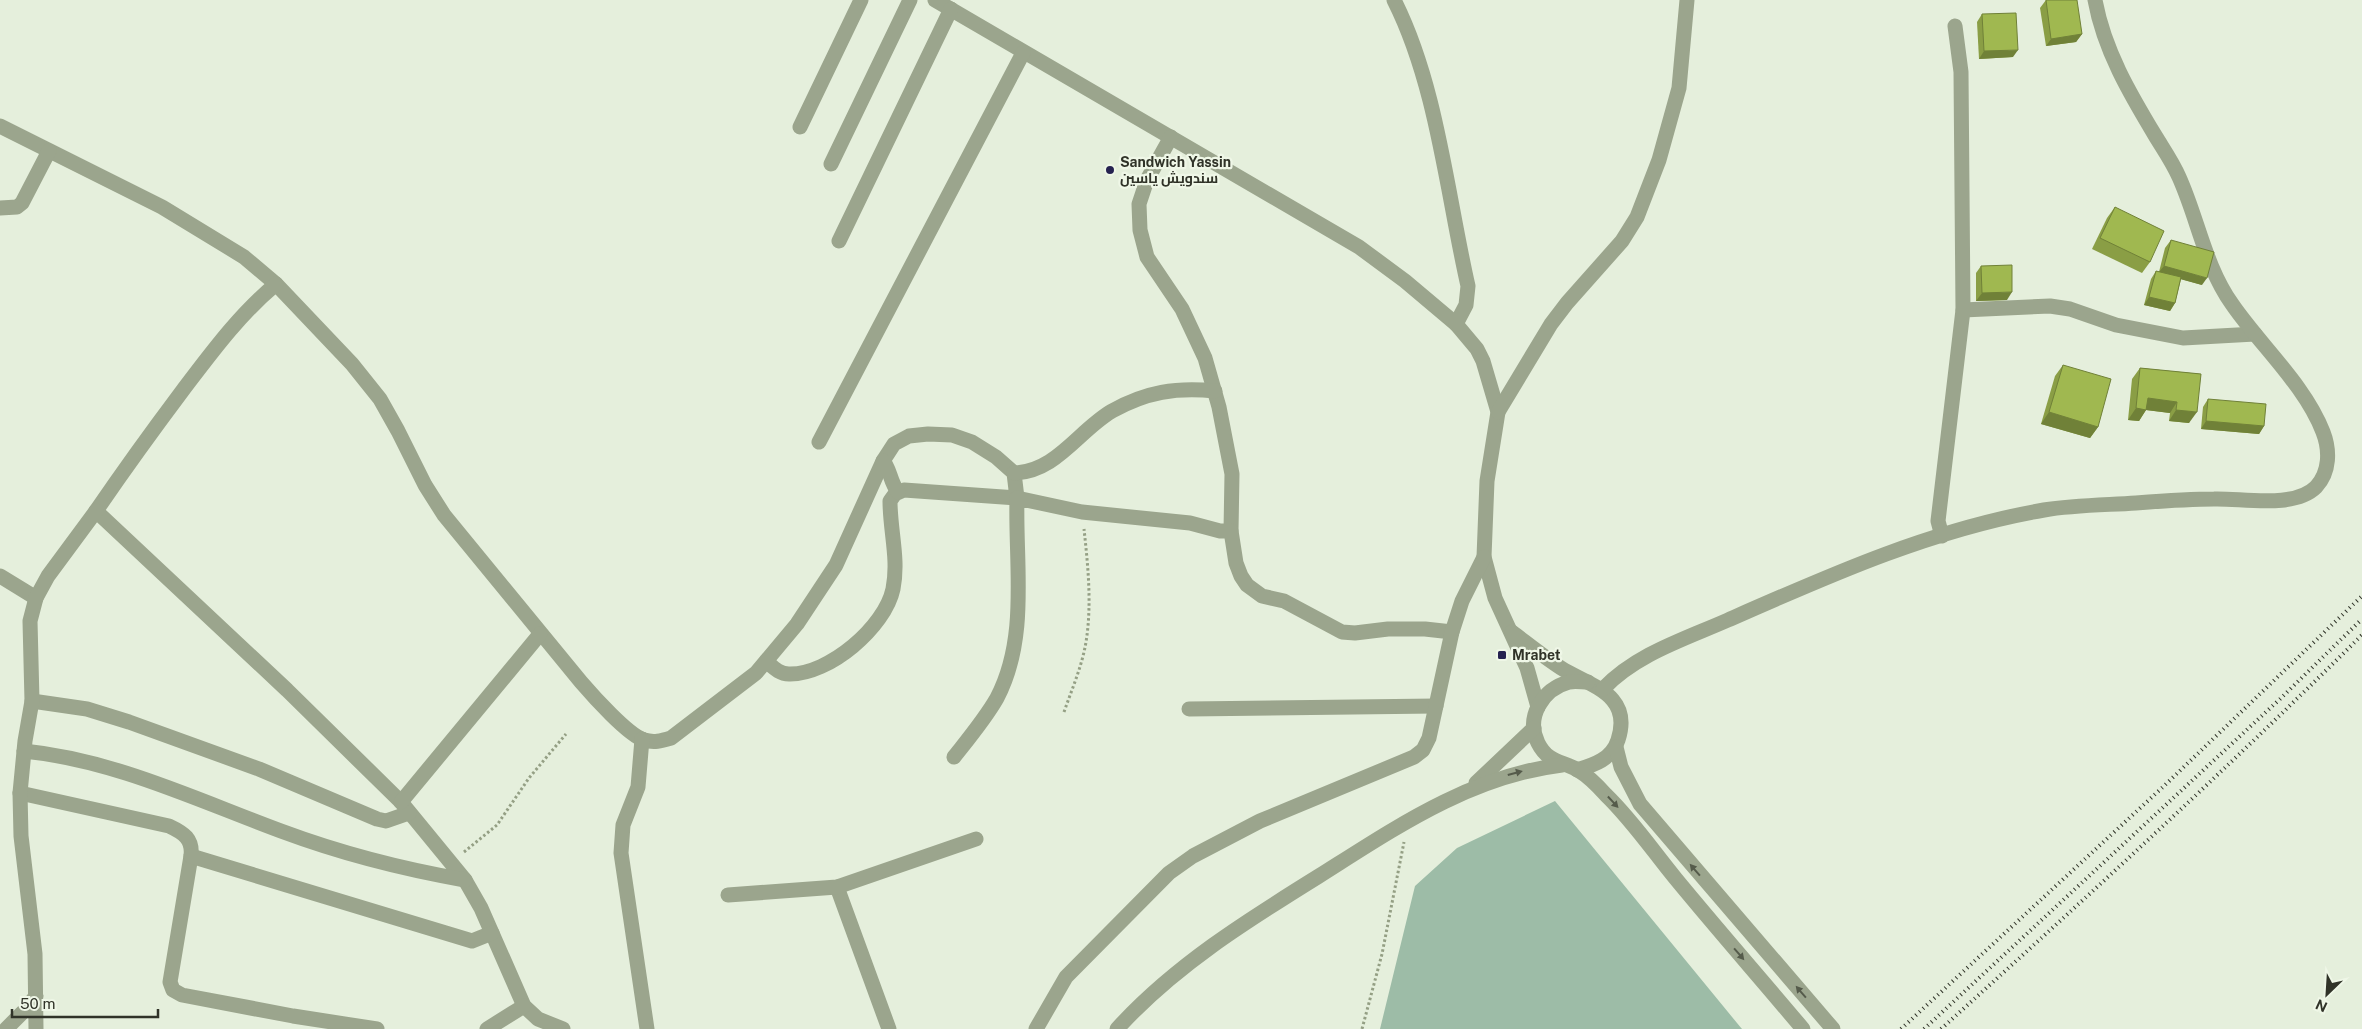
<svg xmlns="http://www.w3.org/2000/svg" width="2362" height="1029" font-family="'Public Sans',Cairo,sans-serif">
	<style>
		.green { fill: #9dbca7 }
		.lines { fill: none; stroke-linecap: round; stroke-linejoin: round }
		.path { stroke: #949f84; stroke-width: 3; stroke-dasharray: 2.5 2.5; stroke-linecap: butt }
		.minor { stroke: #9ba58d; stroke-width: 15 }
		.rail { stroke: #303328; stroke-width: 4; stroke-dasharray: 1 4; stroke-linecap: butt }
		.wall { fill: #8a9e45 }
		.shaded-wall { fill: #708138 }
		.building { fill: #a0b850; stroke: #708138 }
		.oneway { fill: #555b4b }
		.poi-dot { fill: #252250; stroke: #eff7e7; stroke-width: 2 }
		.labels { text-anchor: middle; stroke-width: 4.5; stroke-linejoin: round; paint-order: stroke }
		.poi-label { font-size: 14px; font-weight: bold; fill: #303328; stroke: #eff7e7; text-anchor: start }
	</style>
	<rect width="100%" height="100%" fill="#e5efdc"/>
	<polygon class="green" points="1555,801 1737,1023 1742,1029 1380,1029 1415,886 1457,848"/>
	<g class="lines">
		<g class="path">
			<path d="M1064 712C1072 689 1082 666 1086 642 1092 605 1088 566 1084 529"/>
			<polyline points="464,852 497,825 529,778 566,734"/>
			<polyline points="1362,1029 1382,954 1404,842"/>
		</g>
		<g class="minor">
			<polyline points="935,0 1359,247 1405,281 1456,324 1477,349 1483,361 1498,412 1487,481 1484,557 1495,598 1527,668 1538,707"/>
			<path d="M1394 0C1437 85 1447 194 1468 286L1466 305 1456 324"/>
			<path d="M0 126 162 207 244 257 276 284 352 364 380 399 398 431 425 485 444 515 581 682C593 696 628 735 644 740 654 743 661 741 671 738L756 673 797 624 836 565 883 461 894 444 909 436 928 434 952 435 972 442 996 457 1014 473 1017 498 904 490 895 494 890 501C890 531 899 559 893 589 885 627 829 675 789 674 779 674 773 667 766 661"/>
			<polyline points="800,127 861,0"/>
			<polyline points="1171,137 1147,180 1139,204 1140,230 1147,257 1182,309 1205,358 1219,407 1232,474 1231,531"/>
			<polyline points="831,164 910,0"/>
			<polyline points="0,208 17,207 22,203 49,151"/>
			<polyline points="839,241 951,9"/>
			<path d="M276 284C239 315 212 352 183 390 153 430 124 470 96 511L287 690 401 802 465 880 481 908 524 1006 538 1019 563 1029"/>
			<polyline points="1963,310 2050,306 2070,309 2116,325 2183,338 2255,334"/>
			<polyline points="1498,412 1551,324 1567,303 1622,241 1637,217 1659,160 1679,88 1687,0"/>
			<polyline points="819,442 1023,53"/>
			<path d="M883 461C890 468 890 482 898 492"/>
			<path d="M1014 473C1056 472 1078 431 1112 411 1146 392 1176 387 1215 391"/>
			<polyline points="1942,536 1938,521 1963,310 1961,72 1955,26"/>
			<polyline points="0,576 36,598"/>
			<path d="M1512 632C1528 644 1544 657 1561 668 1590 686 1633 694 1618 740 1612 759 1594 765 1577 770"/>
			<path d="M1588 682C1582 682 1575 681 1569 682 1543 689 1525 717 1538 743 1548 763 1562 761 1578 770 1588 776 1598 786 1606 795 1632 820 1653 851 1676 879 1718 930 1761 979 1803 1029"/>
			<path d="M1603 689C1636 654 1685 639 1728 620 1830 575 1933 529 2044 510 2074 505 2105 505 2136 503 2162 501 2188 499 2214 499 2242 498 2294 509 2316 487 2330 472 2330 450 2323 432 2305 385 2260 345 2232 304 2205 266 2198 219 2179 177 2173 163 2164 150 2156 137 2130 94 2104 50 2095 0"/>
			<polyline points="32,701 87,709 129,722 259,769 377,819 386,821 409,813"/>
			<polyline points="1189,709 1436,706"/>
			<polyline points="642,739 638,787 623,825 621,853 647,1029"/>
			<polyline points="1616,747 1621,767 1640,804 1833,1029"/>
			<path d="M24 751C114 760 197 800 281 831 340 853 402 869 465 880"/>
			<path d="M954 757C969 738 985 719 997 698 1029 637 1015 564 1017 498L1082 512 1190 523 1220 531H1231L1236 563 1241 576 1247 585 1262 596 1284 601 1342 632 1355 633 1388 629H1425L1452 632"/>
			<polyline points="1476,783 1534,728"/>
			<path d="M20 793 169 826C184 833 193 839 191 856L170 982 173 990 182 995 293 1016 377 1029"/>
			<polyline points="401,802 540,634"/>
			<polyline points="191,856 472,941 492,933"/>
			<polyline points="837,887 889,1029"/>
			<polyline points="728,895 837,887 976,839"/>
			<polyline points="6,1029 24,1011 36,996"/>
			<polyline points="36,1029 35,954 21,836 20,793 25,741 32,701 30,621 36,598 48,576 96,511"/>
			<polyline points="487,1029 524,1006"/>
			<polyline points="1036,1029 1066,977 1169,873 1193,856 1260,821 1414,757 1423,750 1429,738 1452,632 1462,601 1484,557"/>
			<path d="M1117 1029C1174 966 1248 920 1319 876 1395 828 1470 776 1562 765"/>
		</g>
		<g class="rail">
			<polyline points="1901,1029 2164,786 2362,596"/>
			<polyline points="1924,1029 2280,699 2362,619"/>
			<path d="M1941 1029C2084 900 2226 770 2362 635"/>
		</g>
	</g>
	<g class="wall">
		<polygon points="2046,0 2082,34 2076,42 2046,46 2040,8"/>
		<polygon points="1982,14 2013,57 1979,59 1977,22"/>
		<polygon points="2115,207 2150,262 2142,273 2092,249 2107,218"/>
		<polygon points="2171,240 2202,285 2181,279 2175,303 2170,311 2144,305 2151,279 2156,271 2159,272 2165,248"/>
		<polygon points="1981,266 2007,300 1976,301 1976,273"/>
		<polygon points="2063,365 2098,427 2090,438 2041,424 2055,376"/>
		<polygon points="2140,368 2201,374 2189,423 2169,421 2170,413 2146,410 2139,421 2128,420 2132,379"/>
		<polygon points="2208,399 2264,426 2259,434 2201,429 2203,407"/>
	</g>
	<g class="shaded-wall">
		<polygon points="2082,34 2076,42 2046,46 2051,39"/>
		<polygon points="2018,50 2013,57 1979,59 1984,51"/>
		<polygon points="2164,266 2207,278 2202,285 2158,273"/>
		<polygon points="2012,292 2007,300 1976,301 1982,293"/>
		<polygon points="2149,297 2175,303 2170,311 2144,305"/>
		<polygon points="2148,398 2177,402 2170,413 2146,410 2139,421 2128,420 2136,408"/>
		<polygon points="2176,410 2197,412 2189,423 2169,421"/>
		<polygon points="2049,412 2098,427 2090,438 2041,424"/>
		<polygon points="2206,421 2264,426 2259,434 2201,429"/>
	</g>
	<g class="building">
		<polygon points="2046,0 2077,0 2082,34 2051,39"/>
		<polygon points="2016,13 2018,50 1984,51 1982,14"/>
		<polygon points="2115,207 2164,231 2150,262 2100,238"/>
		<polygon points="2171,240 2214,252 2207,278 2164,266"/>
		<polygon points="2012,265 2012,292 1982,293 1981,266"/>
		<polygon points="2156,271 2181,277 2175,303 2149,297"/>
		<polygon points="2063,365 2111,379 2098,427 2049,412"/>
		<polygon points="2140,368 2201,374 2197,412 2176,410 2177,402 2148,398 2146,410 2136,408"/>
		<polygon points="2208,399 2266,404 2264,426 2206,421"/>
	</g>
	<defs><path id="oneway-solid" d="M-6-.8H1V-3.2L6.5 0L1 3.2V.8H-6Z" transform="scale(1.25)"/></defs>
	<g class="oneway">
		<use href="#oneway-solid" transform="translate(1515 773) rotate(-15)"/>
		<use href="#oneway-solid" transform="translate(1613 802) rotate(47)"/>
		<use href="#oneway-solid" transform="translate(1695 870) rotate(-131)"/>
		<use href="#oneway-solid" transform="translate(1739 954) rotate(49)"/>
		<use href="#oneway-solid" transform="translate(1801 992) rotate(-131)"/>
	</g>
	<g class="poi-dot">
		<circle cx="1110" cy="170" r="5"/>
		<rect x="1497" y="650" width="10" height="10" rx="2.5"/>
	</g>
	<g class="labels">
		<g class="poi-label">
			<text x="1120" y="167">Sandwich Yassin<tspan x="1120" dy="16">سندويش ياسين</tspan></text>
			<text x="1512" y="660">Mrabet</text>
		</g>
	</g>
	<g transform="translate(2327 994) rotate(205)" stroke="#eff7e7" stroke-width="4" paint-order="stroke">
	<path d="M0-4L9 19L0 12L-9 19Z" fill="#303328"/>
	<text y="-8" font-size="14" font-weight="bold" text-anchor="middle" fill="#303328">N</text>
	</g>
	<path d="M12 1009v8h146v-8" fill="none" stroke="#303328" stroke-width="2.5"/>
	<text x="20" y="1009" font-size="15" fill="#303328" stroke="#eff7e7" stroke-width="4" paint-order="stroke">50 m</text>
</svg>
